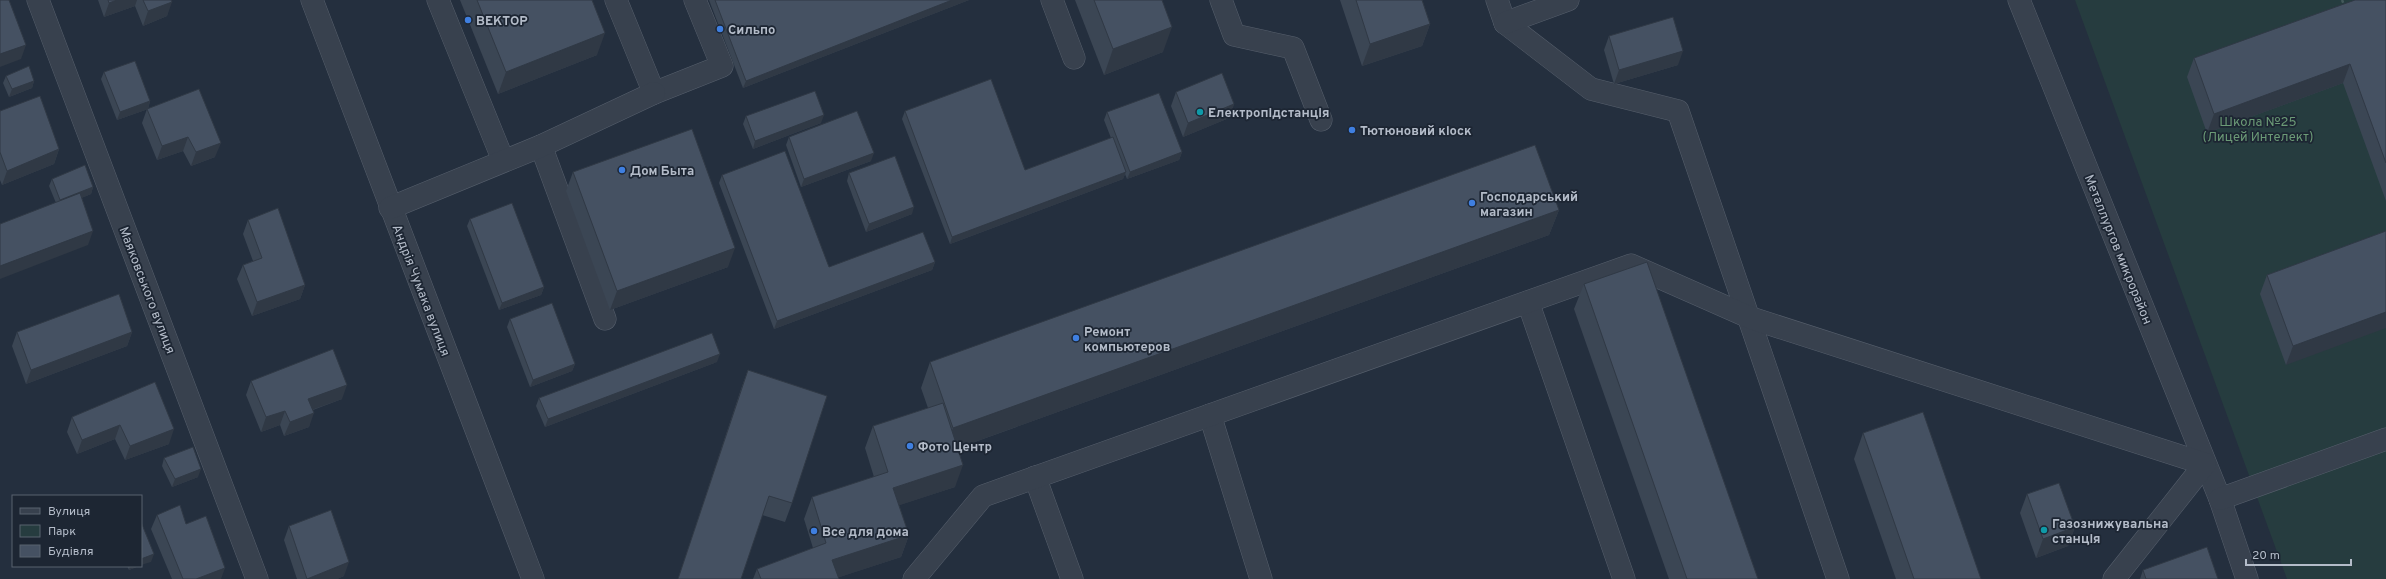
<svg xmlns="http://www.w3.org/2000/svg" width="2386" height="579" font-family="Overpass,sans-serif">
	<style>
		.green { fill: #263c3f }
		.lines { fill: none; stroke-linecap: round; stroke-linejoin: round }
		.minor-casing { stroke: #565f6c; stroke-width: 23 }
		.path { stroke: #44595c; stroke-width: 2.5; stroke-dasharray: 3 3; stroke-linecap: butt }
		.minor { stroke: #38414e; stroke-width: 22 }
		.wall { fill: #3b4654 }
		.shaded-wall { fill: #303945 }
		.building { fill: #455162; stroke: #303945 }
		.shop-dot { fill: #3f7fe0; stroke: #1d2633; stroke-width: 1.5 }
		.culture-dot { fill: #0f9aa8; stroke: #1d2633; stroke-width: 1.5 }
		.labels { text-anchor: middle; stroke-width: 3.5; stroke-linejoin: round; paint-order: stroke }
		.poi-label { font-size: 13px; font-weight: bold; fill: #b4bcc9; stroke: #1d2633; text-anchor: start }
		.park-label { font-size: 13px; fill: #6b9a76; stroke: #1d2633 }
		.street-label { font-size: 13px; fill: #b4bcc9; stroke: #1d2633 }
	</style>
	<rect width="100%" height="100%" fill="#242f3e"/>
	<polygon class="green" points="2075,0 2386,0 2386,579 2287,579"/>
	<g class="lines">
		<g class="minor-casing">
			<g id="minor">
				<polyline points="38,0 257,579"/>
				<polyline points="312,0 533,579"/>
				<polyline points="438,0 503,160"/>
				<polyline points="616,0 654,93 722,66 695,0"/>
				<polyline points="1052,0 1074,58"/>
				<polyline points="1221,0 1234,35 1293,48 1321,120"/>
				<polyline points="1497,0 1505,23 1591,89 1678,111 1838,579"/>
				<polyline points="2019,0 2220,499 2247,579"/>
				<polyline points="1505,23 1568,0"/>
				<polyline points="541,146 605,319"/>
				<polyline points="390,208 541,146 654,93"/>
				<polyline points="1528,302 1624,579"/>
				<polyline points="1210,415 1261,579"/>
				<polyline points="1035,477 1072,579"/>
				<polyline points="2220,499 2386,439"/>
				<polyline points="914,579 983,496 1631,265 1751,318 2205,464 2114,579"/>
			</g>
		</g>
		<polyline class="path" points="2342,0 2345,7"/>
		<use href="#minor" class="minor"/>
	</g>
	<g class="wall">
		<polygon points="98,0 171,0 167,16 143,26 135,6 104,17"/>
		<polygon points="460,0 592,0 597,55 498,94"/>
		<polygon points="709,0 969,0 743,88"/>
		<polygon points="1075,0 1162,0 1163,52 1104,75"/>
		<polygon points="1340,0 1422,0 1430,24 1422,46 1362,66"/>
		<polygon points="2386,0 2386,201 2343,83 2207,133 2187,77 2194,58"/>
		<polygon points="1609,36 1678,65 1614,84 1604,50"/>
		<polygon points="104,72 150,101 148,109 117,120 101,79"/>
		<polygon points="6,76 34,81 32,88 9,97 3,83"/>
		<polygon points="199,89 215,157 191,166 183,151 157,160 142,123 147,109"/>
		<polygon points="1176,92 1234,104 1229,118 1183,137 1171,106"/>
		<polygon points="0,111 59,149 54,164 2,185 0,180"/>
		<polygon points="905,111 1025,170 1111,138 1104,120 1107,112 1182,152 1179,160 1127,179 1125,174 1123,179 950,244 902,119"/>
		<polygon points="746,116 821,123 753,149 743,124"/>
		<polygon points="789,137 871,161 801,187 786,145"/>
		<polygon points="573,172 728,267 610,310 566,191"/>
		<polygon points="849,173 912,214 866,232 847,181"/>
		<polygon points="722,175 829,267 935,262 932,270 774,329 719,183"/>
		<polygon points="52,179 93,187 91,194 81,198 88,245 56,203 49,186"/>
		<polygon points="1559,210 1549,235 958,448 955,487 899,505 909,535 901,557 839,577 839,579 753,579 757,569 813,548 804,519 812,497 874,477 865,448 873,426 928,408 921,388 930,362"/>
		<polygon points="470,219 544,287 541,295 499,310 467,226"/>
		<polygon points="248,220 305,285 300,299 252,316 237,279 243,265 253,261 243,234"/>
		<polygon points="2386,231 2286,365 2260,294 2267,275"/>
		<polygon points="1584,284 1758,579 1669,579 1574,309"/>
		<polygon points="510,319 575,364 572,371 530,387 507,327"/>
		<polygon points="17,332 132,332 127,346 26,384 12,346"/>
		<polygon points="717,362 545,427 536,406 539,398"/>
		<polygon points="748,370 792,503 785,522 762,515 741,579 678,579 741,389"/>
		<polygon points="251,381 342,399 313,410 309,427 284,436 280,425 261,432 246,395"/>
		<polygon points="155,382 169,444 125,460 115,439 77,454 67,432 72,417"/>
		<polygon points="1863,433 1981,579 1896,579 1854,459"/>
		<polygon points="164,458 198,477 172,487 162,466"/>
		<polygon points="2027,494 2075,527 2068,546 2036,558 2020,513"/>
		<polygon points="157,515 186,524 221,579 172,579 151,529"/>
		<polygon points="289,526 344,576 337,579 297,579 284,540"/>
		<polygon points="127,566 139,566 129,570"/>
		<polygon points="2143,570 2218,579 2140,579"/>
	</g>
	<g class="shaded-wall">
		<polygon points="117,0 137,0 135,6 104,17 109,3"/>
		<polygon points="952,0 969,0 743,88 746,81"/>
		<polygon points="172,2 167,16 143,26 148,11"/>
		<polygon points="1430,24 1422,46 1362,66 1370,44"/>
		<polygon points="1172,27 1163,52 1104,75 1113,49"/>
		<polygon points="605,33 597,55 498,94 506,72"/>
		<polygon points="26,45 21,59 0,67 0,54"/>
		<polygon points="1683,51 1678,65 1614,84 1619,70"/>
		<polygon points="2350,64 2343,83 2207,133 2214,114"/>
		<polygon points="34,81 32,88 9,97 12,89"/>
		<polygon points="150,101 148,109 117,120 120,112"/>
		<polygon points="1234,104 1229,118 1183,137 1188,123"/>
		<polygon points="824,115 821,123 753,149 755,141"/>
		<polygon points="188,137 183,151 157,160 162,146"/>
		<polygon points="221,143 215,157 191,166 196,152"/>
		<polygon points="59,149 54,164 2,185 7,171"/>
		<polygon points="1182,152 1179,160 1127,179 1130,172"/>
		<polygon points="874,153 871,161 801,187 804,179"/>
		<polygon points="1126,172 1123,179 950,244 952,237"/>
		<polygon points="93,187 91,194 58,208 60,200"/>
		<polygon points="914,207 912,214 866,232 869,224"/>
		<polygon points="1559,210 1549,235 944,453 953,428"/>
		<polygon points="93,231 88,245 0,279 0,266"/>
		<polygon points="735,248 728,267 610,310 617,291"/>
		<polygon points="935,262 932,270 774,329 777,321"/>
		<polygon points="305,285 300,299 252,316 257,302"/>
		<polygon points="544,287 541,295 499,310 502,303"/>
		<polygon points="2386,312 2386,328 2286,365 2293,346"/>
		<polygon points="132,332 127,346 26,384 31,370"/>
		<polygon points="720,354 717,362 545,427 548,419"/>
		<polygon points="575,364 572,371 530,387 533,380"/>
		<polygon points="347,385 342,399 303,413 308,399"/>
		<polygon points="285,411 280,425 261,432 266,417"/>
		<polygon points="314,413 309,427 284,436 290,422"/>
		<polygon points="120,425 115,439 77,454 82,440"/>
		<polygon points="174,429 169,444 125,460 130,446"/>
		<polygon points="963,465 955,487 885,510 893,488"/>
		<polygon points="201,469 198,477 172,487 175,479"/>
		<polygon points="2075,527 2068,546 2036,558 2043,539"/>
		<polygon points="909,535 901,557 834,579 832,560"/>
		<polygon points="154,554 151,562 141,565 141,559"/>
		<polygon points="349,562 344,576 337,579 307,579"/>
		<polygon points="130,566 139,566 129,570"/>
		<polygon points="225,568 221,579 196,579"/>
	</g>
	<g class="building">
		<polygon points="0,0 9,0 26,45 0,54"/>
		<polygon points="108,0 117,0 109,3"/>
		<polygon points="143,0 171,0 172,2 148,11"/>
		<polygon points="477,0 592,0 605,33 506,72"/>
		<polygon points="715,0 952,0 746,81"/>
		<polygon points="1094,0 1162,0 1172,27 1113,49"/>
		<polygon points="1356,0 1422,0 1430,24 1370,44"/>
		<polygon points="2355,0 2386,0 2386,163 2350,64 2214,114 2194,58"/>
		<polygon points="1673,17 1683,51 1619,70 1609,36"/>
		<polygon points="135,61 150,101 120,112 104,72"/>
		<polygon points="29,66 34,81 12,89 6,76"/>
		<polygon points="1222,73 1234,104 1188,123 1176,92"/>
		<polygon points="991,79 1025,170 1113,137 1126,172 952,237 905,111"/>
		<polygon points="199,89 221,143 196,152 188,137 162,146 147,109"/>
		<polygon points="815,91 824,115 755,141 746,116"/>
		<polygon points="1159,93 1182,152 1130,172 1107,112"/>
		<polygon points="40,96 59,149 7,171 0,152 0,111"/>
		<polygon points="857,111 874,153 804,179 789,137"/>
		<polygon points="692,129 735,248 617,291 573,172"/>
		<polygon points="1535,145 1559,210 953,428 930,362"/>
		<polygon points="785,151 829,267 923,232 935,262 777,321 722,175"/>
		<polygon points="895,156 914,207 869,224 849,173"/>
		<polygon points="85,165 93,187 60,200 52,179"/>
		<polygon points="80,193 93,231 0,266 0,224"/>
		<polygon points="512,203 544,287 502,303 470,219"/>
		<polygon points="278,208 305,285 257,302 243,265 262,258 248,220"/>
		<polygon points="2386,231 2386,312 2293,346 2267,275"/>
		<polygon points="1647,262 1758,579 1687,579 1584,284"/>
		<polygon points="119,294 132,332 31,370 17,332"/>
		<polygon points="552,303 575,364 533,380 510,319"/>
		<polygon points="712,333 720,354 548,419 539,398"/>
		<polygon points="333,349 347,385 308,399 314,413 290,422 285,411 266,417 251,381"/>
		<polygon points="748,370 827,396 792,503 769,496 741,579 678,579"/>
		<polygon points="155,382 174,429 130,446 120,425 82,440 72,417"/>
		<polygon points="943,403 963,465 893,488 909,535 832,560 839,579 761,579 757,569 826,543 812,497 888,472 873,426"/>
		<polygon points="1923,412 1981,579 1914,579 1863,433"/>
		<polygon points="193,447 201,469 175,479 164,458"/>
		<polygon points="2059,483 2075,527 2043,539 2027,494"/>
		<polygon points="180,505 186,524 206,516 225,568 196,579 183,579 157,515"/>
		<polygon points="331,510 349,562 307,579 289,526"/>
		<polygon points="141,522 154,554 141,559"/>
		<polygon points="2207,547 2218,579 2146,579 2143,570"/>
	</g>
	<g class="shop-dot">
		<circle cx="468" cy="20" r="4"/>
		<circle cx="720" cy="29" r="4"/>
		<circle cx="1352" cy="130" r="4"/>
		<circle cx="622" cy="170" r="4"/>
		<circle cx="1472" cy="203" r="4"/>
		<circle cx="1076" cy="338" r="4"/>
		<circle cx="910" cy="446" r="4"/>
		<circle cx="814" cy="531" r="4"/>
	</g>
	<g class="culture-dot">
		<circle cx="1200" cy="112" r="4"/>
		<circle cx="2044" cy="530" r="4"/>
	</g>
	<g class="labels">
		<g class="poi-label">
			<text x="476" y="25">ВЕКТОР</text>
			<text x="728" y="34">Сильпо</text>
			<text x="1208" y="117">Електропідстанція</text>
			<text x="1360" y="135">Тютюновий кіоск</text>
			<text x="630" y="175">Дом Быта</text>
			<text x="1480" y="201">Господарський<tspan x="1480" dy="15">магазин</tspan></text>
			<text x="1084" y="336">Ремонт<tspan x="1084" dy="15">компьютеров</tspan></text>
			<text x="918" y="451">Фото Центр</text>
			<text x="2052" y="528">Газознижувальна<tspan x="2052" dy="15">станція</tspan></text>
			<text x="822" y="536">Все для дома</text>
		</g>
		<g class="park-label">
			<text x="2258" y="126">Школа №25<tspan x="2258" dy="15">(Лицей Интелект)</tspan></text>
		</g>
		<g class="street-label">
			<text transform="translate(2119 249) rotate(68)" y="5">Металлургов микрорайон</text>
			<text transform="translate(148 290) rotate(69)" y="5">Маяковського вулиця</text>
			<text transform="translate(422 290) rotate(69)" y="5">Андрія Чумака вулиця</text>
		</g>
	</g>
	<rect x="12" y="495" width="130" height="72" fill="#1d2633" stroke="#59626f"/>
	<rect x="20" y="508" width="20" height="6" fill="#38414e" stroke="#59626f"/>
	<text x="48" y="515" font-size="12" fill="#b4bcc9">Вулиця</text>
	<rect x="20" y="525" width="20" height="12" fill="#263c3f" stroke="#59626f"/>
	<text x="48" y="535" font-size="12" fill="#b4bcc9">Парк</text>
	<rect x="20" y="545" width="20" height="12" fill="#455162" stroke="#59626f"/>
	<text x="48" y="555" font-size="12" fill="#b4bcc9">Будівля</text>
	<path d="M2246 559v6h105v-6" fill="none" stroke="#b4bcc9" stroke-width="2"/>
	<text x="2252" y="559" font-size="12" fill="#b4bcc9" stroke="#1d2633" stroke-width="3" paint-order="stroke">20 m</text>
</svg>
